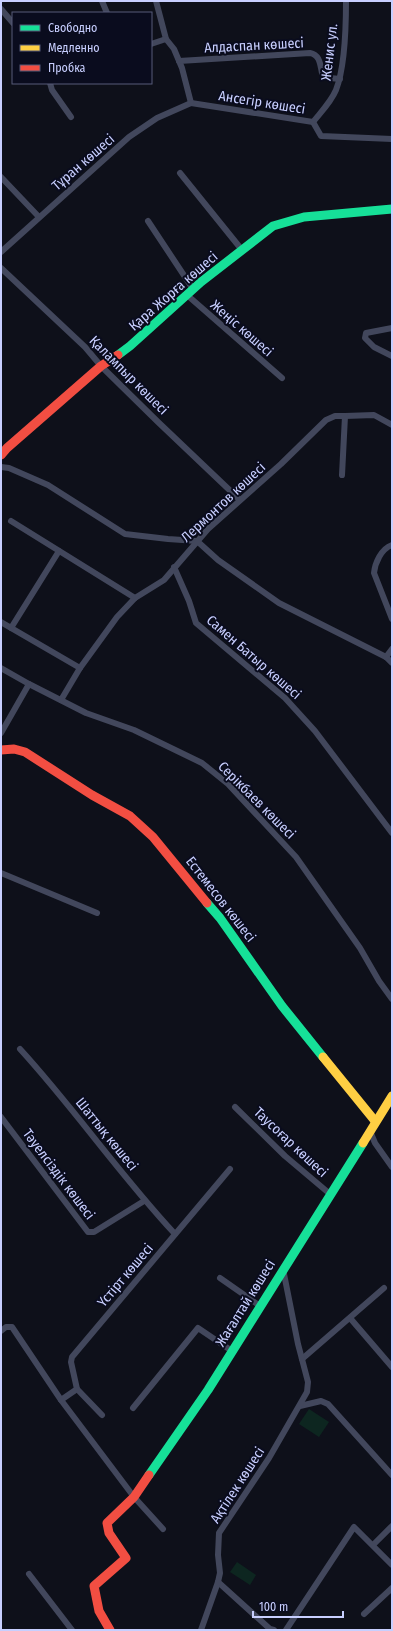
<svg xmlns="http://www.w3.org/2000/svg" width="393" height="1631" font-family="'Fira Sans Condensed',sans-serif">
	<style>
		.pitch { fill: #0d2620 }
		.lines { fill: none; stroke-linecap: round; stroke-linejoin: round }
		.street { stroke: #42475c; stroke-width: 6 }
		.fast { stroke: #16e098; stroke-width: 9 }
		.slow { stroke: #ffcf43; stroke-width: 9 }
		.jam { stroke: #f24e42; stroke-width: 9 }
		.labels { text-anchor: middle; stroke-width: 4; stroke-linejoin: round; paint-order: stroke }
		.street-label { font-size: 14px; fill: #c8cfff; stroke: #0a0c1e }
	</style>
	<rect width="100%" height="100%" fill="#0e101a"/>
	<g class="pitch">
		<polygon points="309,1409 329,1422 319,1437 299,1424"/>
		<polygon points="237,1562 256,1575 250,1585 230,1572"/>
	</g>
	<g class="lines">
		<g class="street">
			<polyline points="102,1 107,13"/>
			<polyline points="156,1 166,39 174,49 182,68 191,103"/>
			<polyline points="1,9 13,23"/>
			<polyline points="151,44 166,39"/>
			<path d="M179 61 310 53C320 55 320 64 322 73L330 78 340 79"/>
			<polyline points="50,83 52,90 71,117"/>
			<polyline points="191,103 313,122"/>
			<path d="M313 122C321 112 331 102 336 90 345 67 346 26 346 1"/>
			<polyline points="313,122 321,136 392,139"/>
			<polyline points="180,173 242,250"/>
			<polyline points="1,177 39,217"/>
			<polyline points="148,221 193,289"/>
			<polyline points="1,252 129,137 157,118 191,103"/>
			<polyline points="1,268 85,347 101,366 158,422 240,500"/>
			<polyline points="187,295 282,378"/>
			<polyline points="392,328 366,333 365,338 374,347 392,356"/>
			<polyline points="345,416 374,415 392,425"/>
			<polyline points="1,467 9,468 48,485 125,534 168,539 197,541 218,560 279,603 386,657 392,663"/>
			<polyline points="11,521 135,598"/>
			<path d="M392 545C381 549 375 563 374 573L392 619"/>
			<polyline points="174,567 189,601 196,623 285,698 315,731 392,833"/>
			<polyline points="1,622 80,668"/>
			<polyline points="11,628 59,551"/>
			<polyline points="386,657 392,649"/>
			<polyline points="1,668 29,684 86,713 134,730 202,763 228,784 296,857 360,948 379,981 392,999"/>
			<polyline points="61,700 80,668 117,617 135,598 164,580 208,529 281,464 326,420 335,416 345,416 342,475"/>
			<polyline points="1,733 29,684"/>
			<polyline points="1,873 97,913"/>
			<path d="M20 1049C74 1108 120 1175 175 1234"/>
			<polyline points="235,1107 285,1156 330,1194"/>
			<polyline points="1,1117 88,1232 94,1232 144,1201"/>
			<polyline points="370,1131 375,1143 392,1167"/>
			<polyline points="220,1278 260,1306"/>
			<polyline points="350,1318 392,1367"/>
			<polyline points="1,1331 6,1327 12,1327 61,1400 134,1497 163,1529"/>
			<polyline points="302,1359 384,1288"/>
			<polyline points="77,1389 102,1415"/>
			<polyline points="61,1400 77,1389 71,1362 72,1357 230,1169"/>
			<polyline points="300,1406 321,1401 328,1404 392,1475"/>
			<polyline points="133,1408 198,1328 232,1351"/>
			<polyline points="373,1545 392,1526"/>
			<polyline points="29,1574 72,1630"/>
			<polyline points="218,1582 270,1629 274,1630"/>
			<polyline points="364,1614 392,1588"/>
			<polyline points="201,1630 218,1582 220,1573 218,1555 219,1533 269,1458 307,1392 308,1382 298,1344 283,1269"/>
			<polyline points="286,1630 354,1527 392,1565"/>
		</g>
		<g class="fast">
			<polyline points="118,355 130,346 201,282 273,226 304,217 392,209"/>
			<polyline points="207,903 220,918 282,1006 323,1057"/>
			<polyline points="149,1475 208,1390 363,1143"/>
		</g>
		<g class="slow">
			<polyline points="323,1057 375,1121"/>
			<polyline points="363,1143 392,1096"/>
		</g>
		<g class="jam">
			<polyline points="1,455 7,448 101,366 118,355"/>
			<polyline points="1,750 14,749 25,752 92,795 130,816 153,837 207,903"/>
			<polyline points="110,1630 99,1611 94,1586 126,1558 109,1533 107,1523 134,1497 149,1475"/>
		</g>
	</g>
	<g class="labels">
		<g class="street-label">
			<text transform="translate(254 45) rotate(-3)" y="5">Алдаспан көшесі</text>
			<text transform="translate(329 52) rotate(-83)" y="5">Женис ул.</text>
			<text transform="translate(262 102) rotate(9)" y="5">Ансегір көшесі</text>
			<text transform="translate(83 162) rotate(-41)" y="5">Тұран көшесі</text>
			<text transform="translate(173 291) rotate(-41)" y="5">Қара Жорға көшесі</text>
			<text transform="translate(242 328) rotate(41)" y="5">Жеңіс көшесі</text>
			<text transform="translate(129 375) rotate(45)" y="5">Қалампыр көшесі</text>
			<text transform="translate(223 502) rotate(-43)" y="5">Лермонтов көшесі</text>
			<text transform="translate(254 657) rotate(41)" y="5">Самен Батыр көшесі</text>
			<text transform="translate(257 800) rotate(45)" y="5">Серікбаев көшесі</text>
			<text transform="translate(221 899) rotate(52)" y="5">Естемесов көшесі</text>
			<text transform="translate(107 1134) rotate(51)" y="5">Шаттық көшесі</text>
			<text transform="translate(291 1142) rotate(43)" y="5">Тауcоғар көшесі</text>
			<text transform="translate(59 1174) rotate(53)" y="5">Тәуелсіздік көшесі</text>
			<text transform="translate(125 1275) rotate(-50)" y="5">Үстірт көшесі</text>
			<text transform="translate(245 1303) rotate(-58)" y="5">Жағалтай көшесі</text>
			<text transform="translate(237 1485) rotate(-57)" y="5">Ақтілек көшесі</text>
		</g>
	</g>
	<rect width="393" height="1631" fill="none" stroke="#c8cfff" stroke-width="4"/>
	<rect x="12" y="12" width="140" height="72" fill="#0a0c1e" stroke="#565a78"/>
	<rect x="20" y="25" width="20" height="6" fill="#16e098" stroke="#565a78"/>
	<text x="48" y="32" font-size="12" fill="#c8cfff">Свободно</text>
	<rect x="20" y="45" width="20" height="6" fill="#ffcf43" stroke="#565a78"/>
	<text x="48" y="52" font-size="12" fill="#c8cfff">Медленно</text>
	<rect x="20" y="65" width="20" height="6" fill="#f24e42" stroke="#565a78"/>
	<text x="48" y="72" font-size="12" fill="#c8cfff">Пробка</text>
	<path d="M253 1611v6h90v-6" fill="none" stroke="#c8cfff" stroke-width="2"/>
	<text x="259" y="1611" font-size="12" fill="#c8cfff" stroke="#0a0c1e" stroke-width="3" paint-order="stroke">100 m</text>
</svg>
